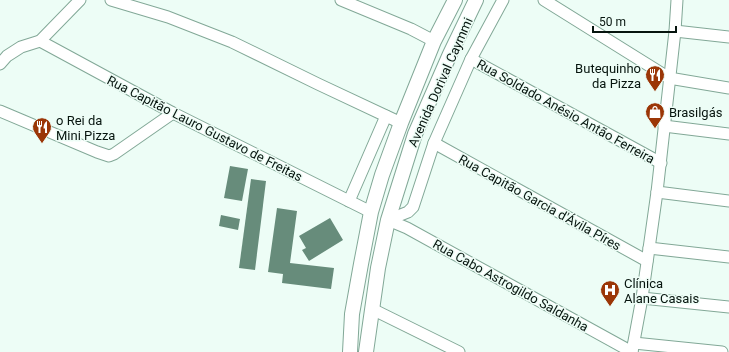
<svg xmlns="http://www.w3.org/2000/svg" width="729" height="352" font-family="Roboto,sans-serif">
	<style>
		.building { fill: #678c7b }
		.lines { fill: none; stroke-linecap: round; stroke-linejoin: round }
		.minor-casing { stroke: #82a897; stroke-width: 13 }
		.major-casing { stroke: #82a897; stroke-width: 16 }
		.minor { stroke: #fff; stroke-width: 11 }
		.major { stroke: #fff; stroke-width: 14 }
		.labels { text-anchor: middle; stroke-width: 3; stroke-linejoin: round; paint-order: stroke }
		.poi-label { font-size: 13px; fill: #06140e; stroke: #edfdf6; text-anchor: start }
		.street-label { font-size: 13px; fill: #06140e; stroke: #edfdf6 }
	</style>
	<rect width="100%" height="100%" fill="#edfdf6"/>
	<g class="building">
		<polygon points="230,166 248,169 242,201 224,198"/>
		<polygon points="251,179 266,181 255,270 239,268"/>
		<polygon points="277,208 297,211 290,263 334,268 331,289 282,283 283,274 268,272"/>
		<polygon points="221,215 240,219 238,230 219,226"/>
		<polygon points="330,218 343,240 309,261 302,250 306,248 299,236"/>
	</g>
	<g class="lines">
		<g class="minor-casing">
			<g id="minor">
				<polyline points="111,0 168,17 232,42 318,84 401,123"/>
				<polyline points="341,0 411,29 434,41"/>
				<polyline points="544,0 669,78 729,88"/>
				<polyline points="675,31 729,37"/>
				<polyline points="40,41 173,113 371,212"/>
				<polyline points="471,59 661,163"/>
				<polyline points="0,64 7,56 21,47 40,41 80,0"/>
				<polyline points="0,111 97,152 109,156 114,154 173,113"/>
				<polyline points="664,126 729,134"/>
				<polyline points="434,143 647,261"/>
				<polyline points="657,192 729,201"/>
				<polyline points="349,201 386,116"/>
				<polyline points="388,220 407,228 632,352"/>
				<polyline points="388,220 408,212 413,207 434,143 471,59 503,0"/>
				<polyline points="649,248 729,257"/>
				<polyline points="642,298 729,307"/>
				<polyline points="372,309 459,352"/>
				<polyline points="634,343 722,352"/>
				<polyline points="632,352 642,298 657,192 675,31 677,0"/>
			</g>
		</g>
		<g class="major-casing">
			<g id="major">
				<polyline points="350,352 352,314 361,264 371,212 382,175 401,123 434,41 455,0"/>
				<polyline points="366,352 378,268 388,220 415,134 450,54 476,0"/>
			</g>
		</g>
		<use href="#minor" class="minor"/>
		<use href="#major" class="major"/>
	</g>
	<defs>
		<g id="restaurant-pin" transform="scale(1)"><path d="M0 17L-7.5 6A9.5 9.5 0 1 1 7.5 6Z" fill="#9b3607" stroke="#edfdf6"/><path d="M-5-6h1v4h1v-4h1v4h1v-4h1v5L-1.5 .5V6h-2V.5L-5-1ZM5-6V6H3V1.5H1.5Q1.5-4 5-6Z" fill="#fff"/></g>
		<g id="shop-pin" transform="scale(1)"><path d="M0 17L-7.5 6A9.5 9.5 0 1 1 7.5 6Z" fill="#9b3607" stroke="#edfdf6"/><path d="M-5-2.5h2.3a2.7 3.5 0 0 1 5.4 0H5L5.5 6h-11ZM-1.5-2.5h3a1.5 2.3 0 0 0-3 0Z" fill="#fff"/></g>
		<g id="hospital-pin" transform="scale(1)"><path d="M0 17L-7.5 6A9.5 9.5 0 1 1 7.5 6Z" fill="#9b3607" stroke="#edfdf6"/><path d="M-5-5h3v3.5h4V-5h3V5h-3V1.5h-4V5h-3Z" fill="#fff"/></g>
	</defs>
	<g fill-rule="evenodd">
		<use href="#restaurant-pin" x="655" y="75"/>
		<use href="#shop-pin" x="655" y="112"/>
		<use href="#restaurant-pin" x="42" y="127"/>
		<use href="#hospital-pin" x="610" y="290"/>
	</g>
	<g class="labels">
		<g class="poi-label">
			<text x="641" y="73" text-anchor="end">Butequinho<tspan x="641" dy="15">da Pizza</tspan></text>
			<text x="669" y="117">Brasilgás</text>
			<text x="56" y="125">o Rei da<tspan x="56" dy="15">Mini Pizza</tspan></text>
			<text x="624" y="288">Clínica<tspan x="624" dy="15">Alane Casais</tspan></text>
		</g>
		<g class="street-label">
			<text transform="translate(440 82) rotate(-66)" y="5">Avenida Dorival Caymmi</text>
			<text transform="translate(566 111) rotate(29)" y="5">Rua Soldado Anésio Antão Ferreira</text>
			<text transform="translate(205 128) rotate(27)" y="5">Rua Capitão Lauro Gustavo de Freitas</text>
			<text transform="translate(540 202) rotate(29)" y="5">Rua Capitão Garcia d'Ávila Píres</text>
			<text transform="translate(511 285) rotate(29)" y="5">Rua Cabo Astrogildo Saldanha</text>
		</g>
	</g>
	<path d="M593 26v6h83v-6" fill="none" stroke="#06140e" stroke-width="2"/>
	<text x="599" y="26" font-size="12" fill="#06140e" stroke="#edfdf6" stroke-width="3" paint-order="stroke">50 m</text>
</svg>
